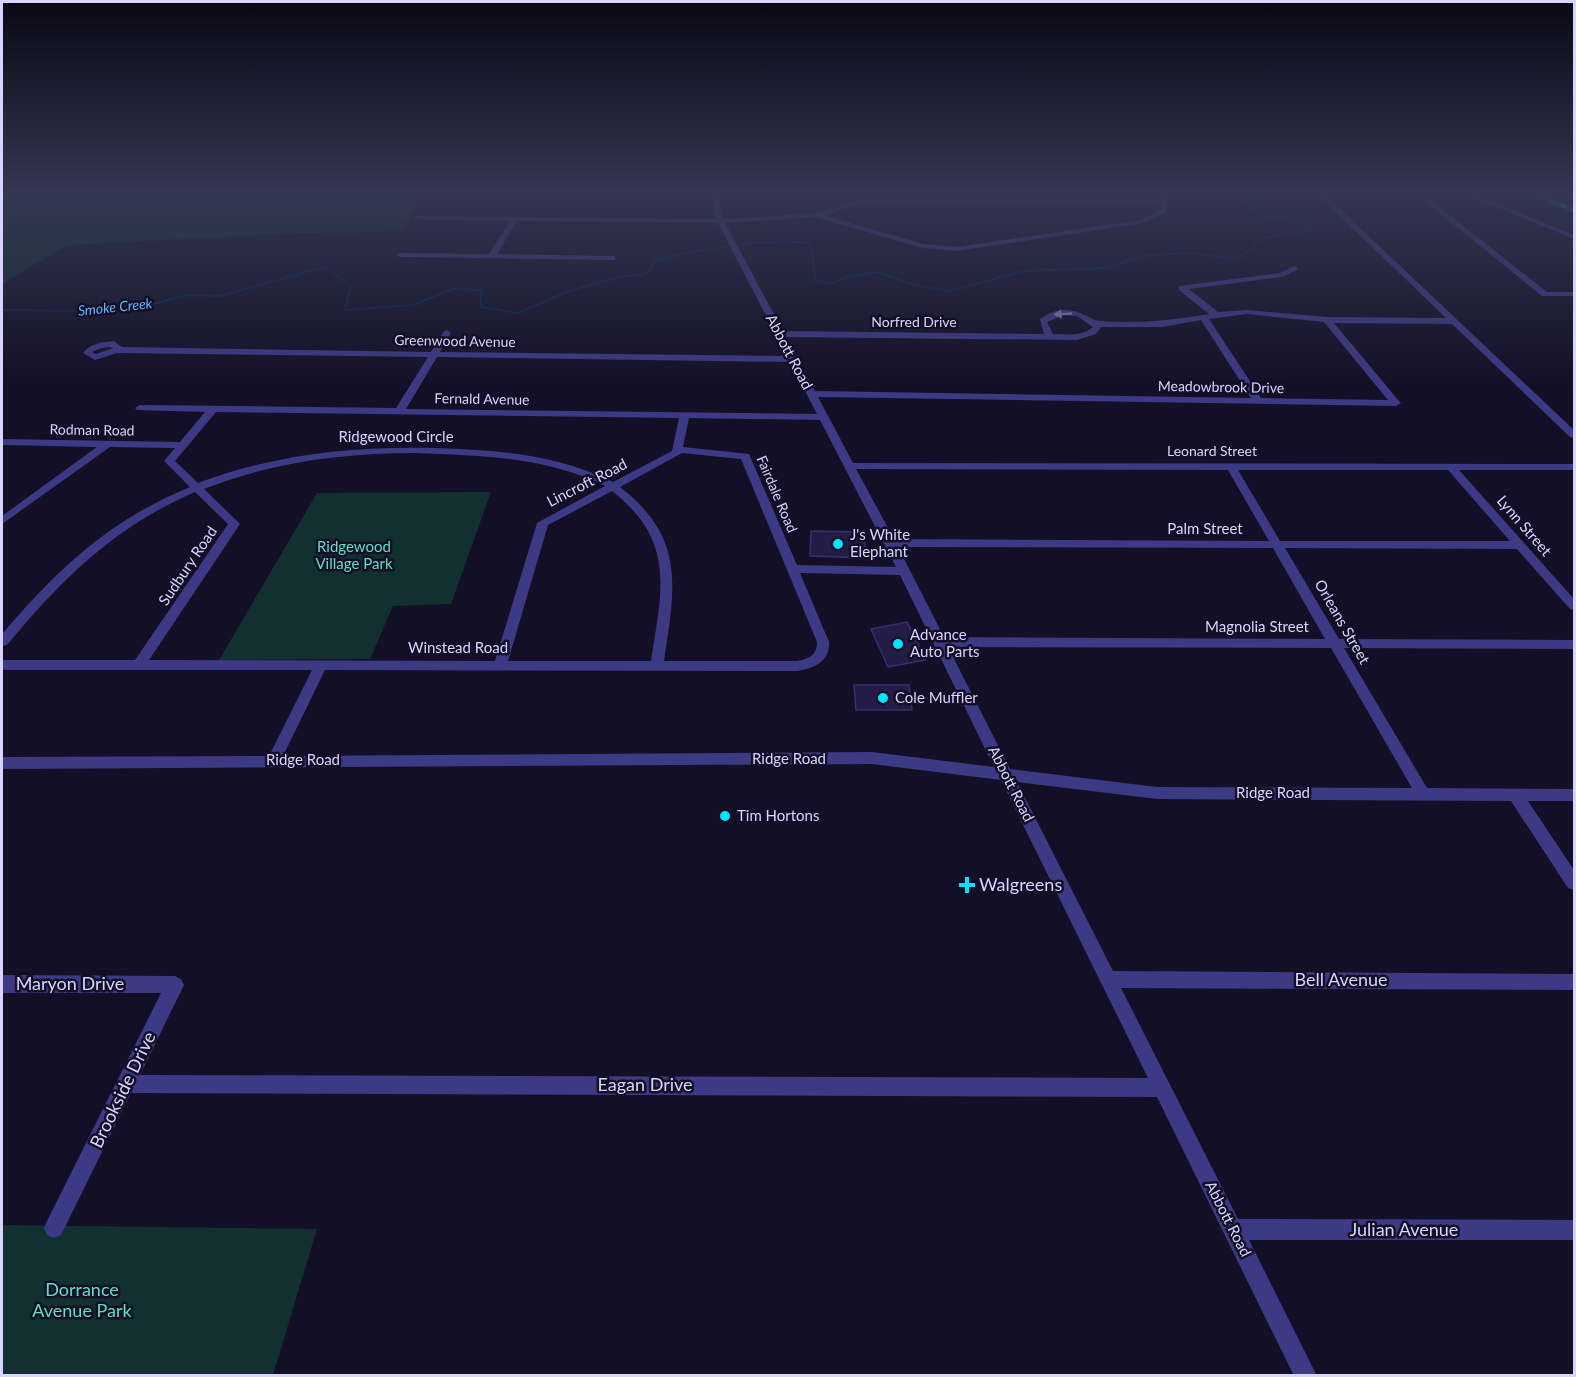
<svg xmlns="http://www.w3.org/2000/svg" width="1576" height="1377" font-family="Lato,sans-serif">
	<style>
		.green { fill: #12302f }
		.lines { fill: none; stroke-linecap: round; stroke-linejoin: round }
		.stream { stroke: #0c2248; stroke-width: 2 }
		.building { fill: #241b47; stroke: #3b2d73; stroke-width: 1.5 }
		.minor { fill: #3d3a85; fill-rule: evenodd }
		.rail-casing { stroke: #00e5ff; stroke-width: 4 }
		.rail { stroke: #130f26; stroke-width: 2; stroke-dasharray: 6; stroke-linecap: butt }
		.oneway { fill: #837fbc }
		.poi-dot { fill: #00e5ff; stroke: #130f26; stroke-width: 2 }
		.labels { text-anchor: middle; stroke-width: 5; stroke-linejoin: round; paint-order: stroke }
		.far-water-label { font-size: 14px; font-style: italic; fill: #62b6ff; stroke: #130f26 }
		.far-street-label { font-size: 14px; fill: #d9d4ff; stroke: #130f26 }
		.street-label { font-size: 15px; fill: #d9d4ff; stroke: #130f26 }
		.poi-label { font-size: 15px; fill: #d9d4ff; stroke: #130f26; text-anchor: start }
		.park-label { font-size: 15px; fill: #5fe0c0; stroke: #130f26 }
		.near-poi-label { font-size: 18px; fill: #d9d4ff; stroke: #130f26; text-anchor: start }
		.near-street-label { font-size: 18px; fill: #d9d4ff; stroke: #130f26 }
		.near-park-label { font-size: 18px; fill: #5fe0c0; stroke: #130f26 }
	</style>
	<rect width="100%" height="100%" fill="#130f26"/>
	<g class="green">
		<polygon points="2,194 314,194 307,201 416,205 402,231 276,234 67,245 2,284"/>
		<polygon points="491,492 451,604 393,606 370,659 219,660 317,493"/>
		<polygon points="2,1225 317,1229 273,1375 2,1376"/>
	</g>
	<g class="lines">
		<path class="stream" d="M2 310 83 311 145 306 188 295 220 296 324 267 351 285 345 310 413 305 453 289 481 290V307L518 313 566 292 622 276 644 275 651 269 653 262 659 259C710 248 759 238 811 243L815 280 830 284 846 277 877 272 915 285 949 291 1024 271 1107 268 1141 256 1185 253 1235 258 1244 255 1263 238 1310 230 1308 224 1255 213 1240 194"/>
	</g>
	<g class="building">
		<polygon points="811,531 864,532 866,558 810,556"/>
		<polygon points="907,622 926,660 888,667 871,629"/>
		<polygon points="854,685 909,685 912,710 856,710"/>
	</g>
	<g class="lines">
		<g class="minor">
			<path d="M713 194H719L723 219H725L816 213 841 207 867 197 870 200 1163 198 1164 194H1170L1166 212 1144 223 957 251 923 248 815 217 725 223 783 331 1044 334 1040 319C1048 313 1056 310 1066 310 1082 310 1091 321 1101 321 1137 324 1173 320 1209 314L1179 290V286L1280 273 1294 266 1298 268 1297 270 1282 277 1189 289 1218 312 1247 310 1327 317 1446 318 1317 194H1324L1574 430V438L1570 437 1452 324 1334 323 1399 401 1401 403 1396 406 818 397 853 463 1574 464V470H1459L1574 599V610L1570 609 1517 549 1285 548 1339 639 1574 640V649L1344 648 1427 788 1574 789V801H1528L1574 870V890L1568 888 1511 801 1157 799 1017 782 1113 971 1574 974V990L1121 988 1238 1219 1574 1220V1240H1249L1317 1376H1294L1157 1097 131 1093 61 1235 54 1238 47 1235 44 1228 47 1221 161 993H2V975L175 976 181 979 184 985 181 991 140 1075 1148 1078 1001 780 872 764 2 769V757L269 756 312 670H2V660H135L228 524 195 492C114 527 62 579 7 645L2 646V634C59 568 108 521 190 487L164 461 175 448 110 447 2 524V516L97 447 2 445V439L180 442 205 412 137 410 135 408 140 405 396 408 428 357 117 353 95 360 83 353C91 343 102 342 114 341L122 347 431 352 444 331 447 330 451 333 440 352 787 356 718 223 517 221 497 254 615 256V260H612L400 257 396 255 400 253 489 254 510 221 414 219 416 216 716 219ZM1162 202 1161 210 1140 220 957 247 923 244 824 215 861 204ZM1247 314 1324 322 1388 400 1261 398 1209 319ZM1063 315 1077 316 1093 327C1082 337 1066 334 1053 334L1047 322ZM1201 320 1251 398 815 391 785 337 1077 340 1096 334 1101 327H1162ZM110 347 113 348 96 354 92 352 101 348ZM437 357 790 362 817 414 406 409ZM216 412 679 418 672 451 613 482C557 454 498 450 436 448 353 446 276 454 198 483L175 461ZM689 418 820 420 896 567 797 565 749 454 683 447ZM416 453C483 456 543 456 605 486L537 523 495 661 149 660 240 524 204 489C273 462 342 453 416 453ZM682 453 741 459 817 642C817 655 809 659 797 661H664C675 587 686 538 620 487ZM856 469 1228 470 1269 541 894 539ZM1238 470H1448L1510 541H1280ZM612 491C676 541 662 590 651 661H508L548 525ZM898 547 1273 548 1325 639 944 637ZM800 573 900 575 994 767 872 752 283 756 325 670 797 671C814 668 830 662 829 642ZM948 647 1331 648 1412 788 1157 787 1010 769Z"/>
			<polygon points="1416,194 1423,194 1547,292 1574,292 1574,296 1542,296"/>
			<polygon points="1465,194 1474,194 1574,235 1574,239"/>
		</g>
		<g class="rail-casing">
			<polyline id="rail" points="1532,194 1574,210"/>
		</g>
		<use href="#rail" class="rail"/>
	</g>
	<defs><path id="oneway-solid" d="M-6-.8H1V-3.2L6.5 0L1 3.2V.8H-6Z" transform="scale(1.5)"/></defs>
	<use class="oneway" href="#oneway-solid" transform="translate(1063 314) rotate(177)"/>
	<linearGradient id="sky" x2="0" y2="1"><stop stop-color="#0a0815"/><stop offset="0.5" stop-color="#333752"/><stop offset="1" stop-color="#333752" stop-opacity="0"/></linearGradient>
	<rect width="1576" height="387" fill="url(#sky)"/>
	<g class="poi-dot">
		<circle cx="838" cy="544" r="6"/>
		<circle cx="898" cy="644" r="6"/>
		<circle cx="883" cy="698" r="6"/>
		<circle cx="725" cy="816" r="6"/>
		<path d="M964 876h6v6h6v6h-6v6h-6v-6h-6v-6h6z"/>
	</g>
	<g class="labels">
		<g class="far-water-label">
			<text transform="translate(115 307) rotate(-6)" y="5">Smoke Creek</text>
		</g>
		<g class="far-street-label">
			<text x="914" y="327">Norfred Drive</text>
			<text transform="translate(455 341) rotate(1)" y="5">Greenwood Avenue</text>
			<text transform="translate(1221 387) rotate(1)" y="5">Meadowbrook Drive</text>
			<text transform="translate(482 399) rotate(1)" y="5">Fernald Avenue</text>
			<text transform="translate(92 430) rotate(1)" y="5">Rodman Road</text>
			<text x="1212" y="456">Leonard Street</text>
			<text transform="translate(777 494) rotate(67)" y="5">Fairdale Road</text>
		</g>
		<g class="street-label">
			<text transform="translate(789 352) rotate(62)" y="5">Abbott Road</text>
			<text x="396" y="442">Ridgewood Circle</text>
			<text transform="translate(587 483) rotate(-27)" y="5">Lincroft Road</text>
			<text transform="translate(1524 526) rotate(49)" y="5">Lynn Street</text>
			<text x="1205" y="534">Palm Street</text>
			<text transform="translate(188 566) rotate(-56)" y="5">Sudbury Road</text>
			<text transform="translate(1342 622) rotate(60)" y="5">Orleans Street</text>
			<text x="1257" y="632">Magnolia Street</text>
			<text x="458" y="653">Winstead Road</text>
			<text x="789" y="764">Ridge Road</text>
			<text x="303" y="765">Ridge Road</text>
			<text transform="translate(1011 784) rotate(63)" y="5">Abbott Road</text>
			<text x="1273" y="798">Ridge Road</text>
			<text transform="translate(1228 1219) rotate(63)" y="5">Abbott Road</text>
		</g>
		<g class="poi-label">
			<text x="850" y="540">J's White<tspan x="850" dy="17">Elephant</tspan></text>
			<text x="910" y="640">Advance<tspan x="910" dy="17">Auto Parts</tspan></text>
			<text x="895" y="703">Cole Muffler</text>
			<text x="737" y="821">Tim Hortons</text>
		</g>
		<g class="park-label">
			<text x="354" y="552">Ridgewood<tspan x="354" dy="17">Village Park</tspan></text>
		</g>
		<g class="near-poi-label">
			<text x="979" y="891">Walgreens</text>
		</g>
		<g class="near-street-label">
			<text x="1341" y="986">Bell Avenue</text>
			<text x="70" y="990">Maryon Drive</text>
			<text x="645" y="1091">Eagan Drive</text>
			<text transform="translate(123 1090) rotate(-64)" y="6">Brookside Drive</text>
			<text x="1404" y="1236">Julian Avenue</text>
		</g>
		<g class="near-park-label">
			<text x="82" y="1296">Dorrance<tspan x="82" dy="21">Avenue Park</tspan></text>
		</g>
	</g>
	<rect width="1576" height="1377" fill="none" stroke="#d9d4ff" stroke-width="6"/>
</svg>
